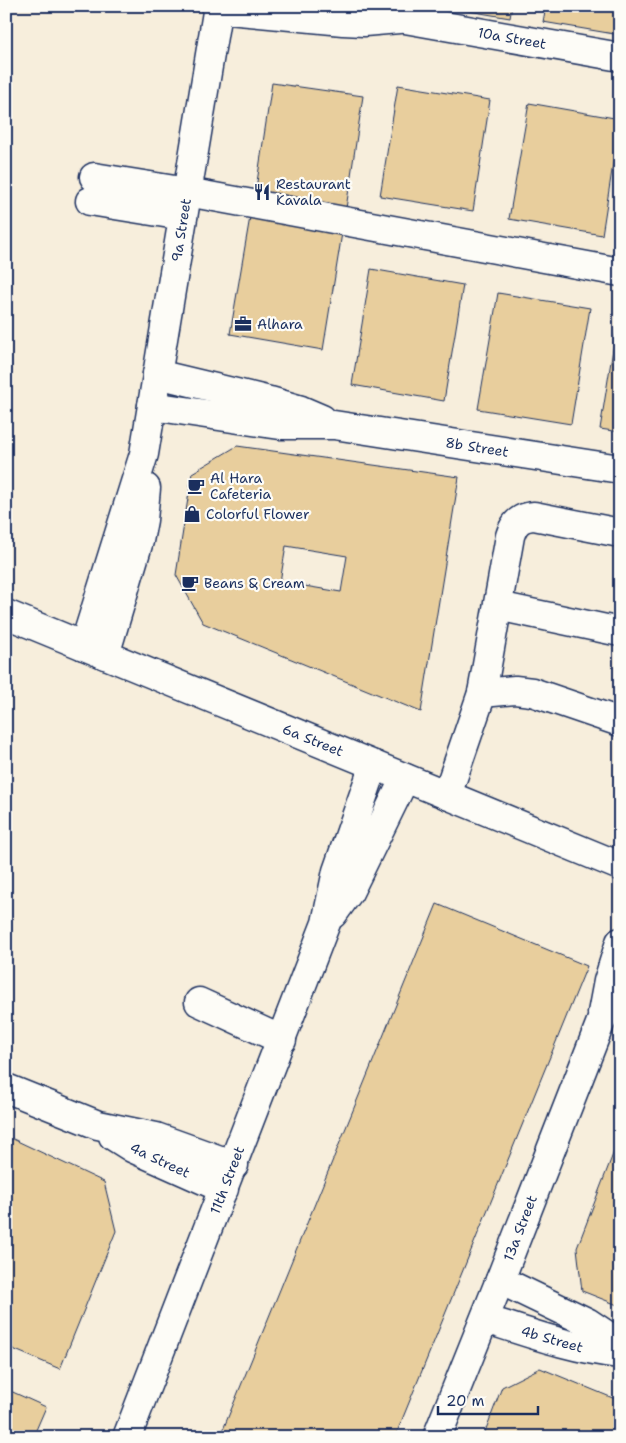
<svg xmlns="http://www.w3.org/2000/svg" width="626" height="1443" font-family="'Shantell Sans',sans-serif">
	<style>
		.building { fill: #e8ce9d; stroke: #1b2f5e; fill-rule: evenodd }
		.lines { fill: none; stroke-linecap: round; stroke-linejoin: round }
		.minor-casing { stroke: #1b2f5e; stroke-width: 31 }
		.minor { stroke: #fdfcf7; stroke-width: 28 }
		.labels { text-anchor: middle; stroke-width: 4.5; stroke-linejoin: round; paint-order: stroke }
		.street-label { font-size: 14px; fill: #1b2f5e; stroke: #fdfcf7 }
		.poi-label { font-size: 14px; fill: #1b2f5e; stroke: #fdfcf7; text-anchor: start }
	</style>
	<rect width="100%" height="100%" fill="#f7eedc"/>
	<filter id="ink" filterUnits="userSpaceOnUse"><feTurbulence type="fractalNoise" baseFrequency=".02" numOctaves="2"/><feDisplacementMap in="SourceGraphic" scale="10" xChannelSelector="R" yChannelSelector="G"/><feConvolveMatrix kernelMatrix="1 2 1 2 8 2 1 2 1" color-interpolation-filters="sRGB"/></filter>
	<g filter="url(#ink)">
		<g class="building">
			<polygon points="439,6 512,6 510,18"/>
			<polygon points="546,6 620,6 620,35 543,22"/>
			<polygon points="272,83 363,96 345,215 254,202"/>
			<polygon points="398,85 490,100 473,211 380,196"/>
			<polygon points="529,103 620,119 602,235 509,219"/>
			<polygon points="250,217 342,233 323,350 230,334"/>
			<polygon points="371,269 463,285 444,401 352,385"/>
			<polygon points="498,293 590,308 571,424 478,409"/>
			<polygon points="619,312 620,313 620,432 600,429"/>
			<path d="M237 446 459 477 421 712 203 623 176 575 192 473ZM286 546 347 556 341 592 280 582Z"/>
			<polygon points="437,904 587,966 395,1437 220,1437"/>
			<polygon points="620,1136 620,1306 582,1291 577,1248"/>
			<polygon points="13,1139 104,1182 116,1231 60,1369 6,1346 6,1142"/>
			<polygon points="540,1368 620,1401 620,1437 483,1437 502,1387"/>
			<polygon points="6,1389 46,1407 33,1437 6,1437"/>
		</g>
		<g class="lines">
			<g class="minor-casing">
				<g id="minor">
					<polyline points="372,6 405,19 620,57"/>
					<polyline points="217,9 343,21 364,22 399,19"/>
					<polyline points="94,177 187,192 620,272"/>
					<polyline points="90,201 183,216"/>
					<polyline points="157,374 270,401 301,410 322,419"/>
					<polyline points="152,406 280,425 334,425 620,469"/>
					<path d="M620 533 534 516C520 517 514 523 510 536L482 693 515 690 532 692 620 722"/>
					<polyline points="498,606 620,632"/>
					<polyline points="6,614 620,866"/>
					<polyline points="84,646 144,454 218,6"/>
					<polyline points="105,655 139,541 143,520 146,488"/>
					<polyline points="447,795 482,693"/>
					<polyline points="333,914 349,892 405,778"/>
					<polyline points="199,1002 282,1040"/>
					<polyline points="602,1013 608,981 620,942"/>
					<polyline points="6,1088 98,1125 156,1137 234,1165"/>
					<polyline points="113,1136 132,1148 224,1189"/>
					<polyline points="500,1280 587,1322 620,1344"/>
					<path d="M485 1319C529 1333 573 1349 620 1354"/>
					<polyline points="127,1437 326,923 337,871 374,765"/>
					<polyline points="437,1437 500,1280 602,1019 620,991"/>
				</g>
			</g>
			<use href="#minor" class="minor"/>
		</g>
	</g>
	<defs>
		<g id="restaurant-bare" transform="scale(1.35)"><path d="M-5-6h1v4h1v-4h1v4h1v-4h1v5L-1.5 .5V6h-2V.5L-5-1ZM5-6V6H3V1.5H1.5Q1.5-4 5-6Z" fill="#1b2f5e" stroke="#fdfcf7" stroke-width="2.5" paint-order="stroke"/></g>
		<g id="office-bare" transform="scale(1.35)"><path d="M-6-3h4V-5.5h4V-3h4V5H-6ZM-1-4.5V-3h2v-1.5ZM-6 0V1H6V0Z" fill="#1b2f5e" stroke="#fdfcf7" stroke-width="2.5" paint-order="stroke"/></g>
		<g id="cafe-bare" transform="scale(1.35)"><path d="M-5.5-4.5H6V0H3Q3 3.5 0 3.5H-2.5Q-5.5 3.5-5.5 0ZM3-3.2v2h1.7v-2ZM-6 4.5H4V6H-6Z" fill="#1b2f5e" stroke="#fdfcf7" stroke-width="2.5" paint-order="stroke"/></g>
		<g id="shop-bare" transform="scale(1.35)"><path d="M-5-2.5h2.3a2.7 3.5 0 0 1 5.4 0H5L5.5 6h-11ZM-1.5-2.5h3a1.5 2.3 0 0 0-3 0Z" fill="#1b2f5e" stroke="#fdfcf7" stroke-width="2.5" paint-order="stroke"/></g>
	</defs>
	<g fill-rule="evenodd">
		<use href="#restaurant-bare" x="262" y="192"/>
		<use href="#office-bare" x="243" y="324"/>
		<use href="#cafe-bare" x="196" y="486"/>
		<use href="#shop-bare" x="192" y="514"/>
		<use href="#cafe-bare" x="190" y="583"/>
	</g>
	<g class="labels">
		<g class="street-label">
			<text transform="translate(512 38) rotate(10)" y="5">10a Street</text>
			<text transform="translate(181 230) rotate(-81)" y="5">9a Street</text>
			<text transform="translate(477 447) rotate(9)" y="5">8b Street</text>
			<text transform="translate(313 740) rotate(22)" y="5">6a Street</text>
			<text transform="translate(160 1160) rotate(25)" y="5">4a Street</text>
			<text transform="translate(227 1180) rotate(-69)" y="5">11th Street</text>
			<text transform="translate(520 1228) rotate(-69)" y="5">13a Street</text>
			<text transform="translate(552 1339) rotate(16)" y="5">4b Street</text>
		</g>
		<g class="poi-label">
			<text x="276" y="189">Restaurant<tspan x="276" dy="16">Kavala</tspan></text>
			<text x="257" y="329">Alhara</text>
			<text x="210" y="483">Al Hara<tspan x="210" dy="16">Cafeteria</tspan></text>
			<text x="206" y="519">Colorful Flower</text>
			<text x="204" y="588">Beans &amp; Cream</text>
		</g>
	</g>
	<rect width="626" height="1443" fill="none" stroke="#fdfcf7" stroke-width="25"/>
	<rect x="12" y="12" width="601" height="1418" fill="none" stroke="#1b2f5e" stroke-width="2" filter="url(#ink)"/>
	<path d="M438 1406v8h100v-8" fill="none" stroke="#1b2f5e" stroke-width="2.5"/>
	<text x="446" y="1406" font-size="15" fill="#1b2f5e" stroke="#fdfcf7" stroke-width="4" paint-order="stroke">20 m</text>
</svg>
